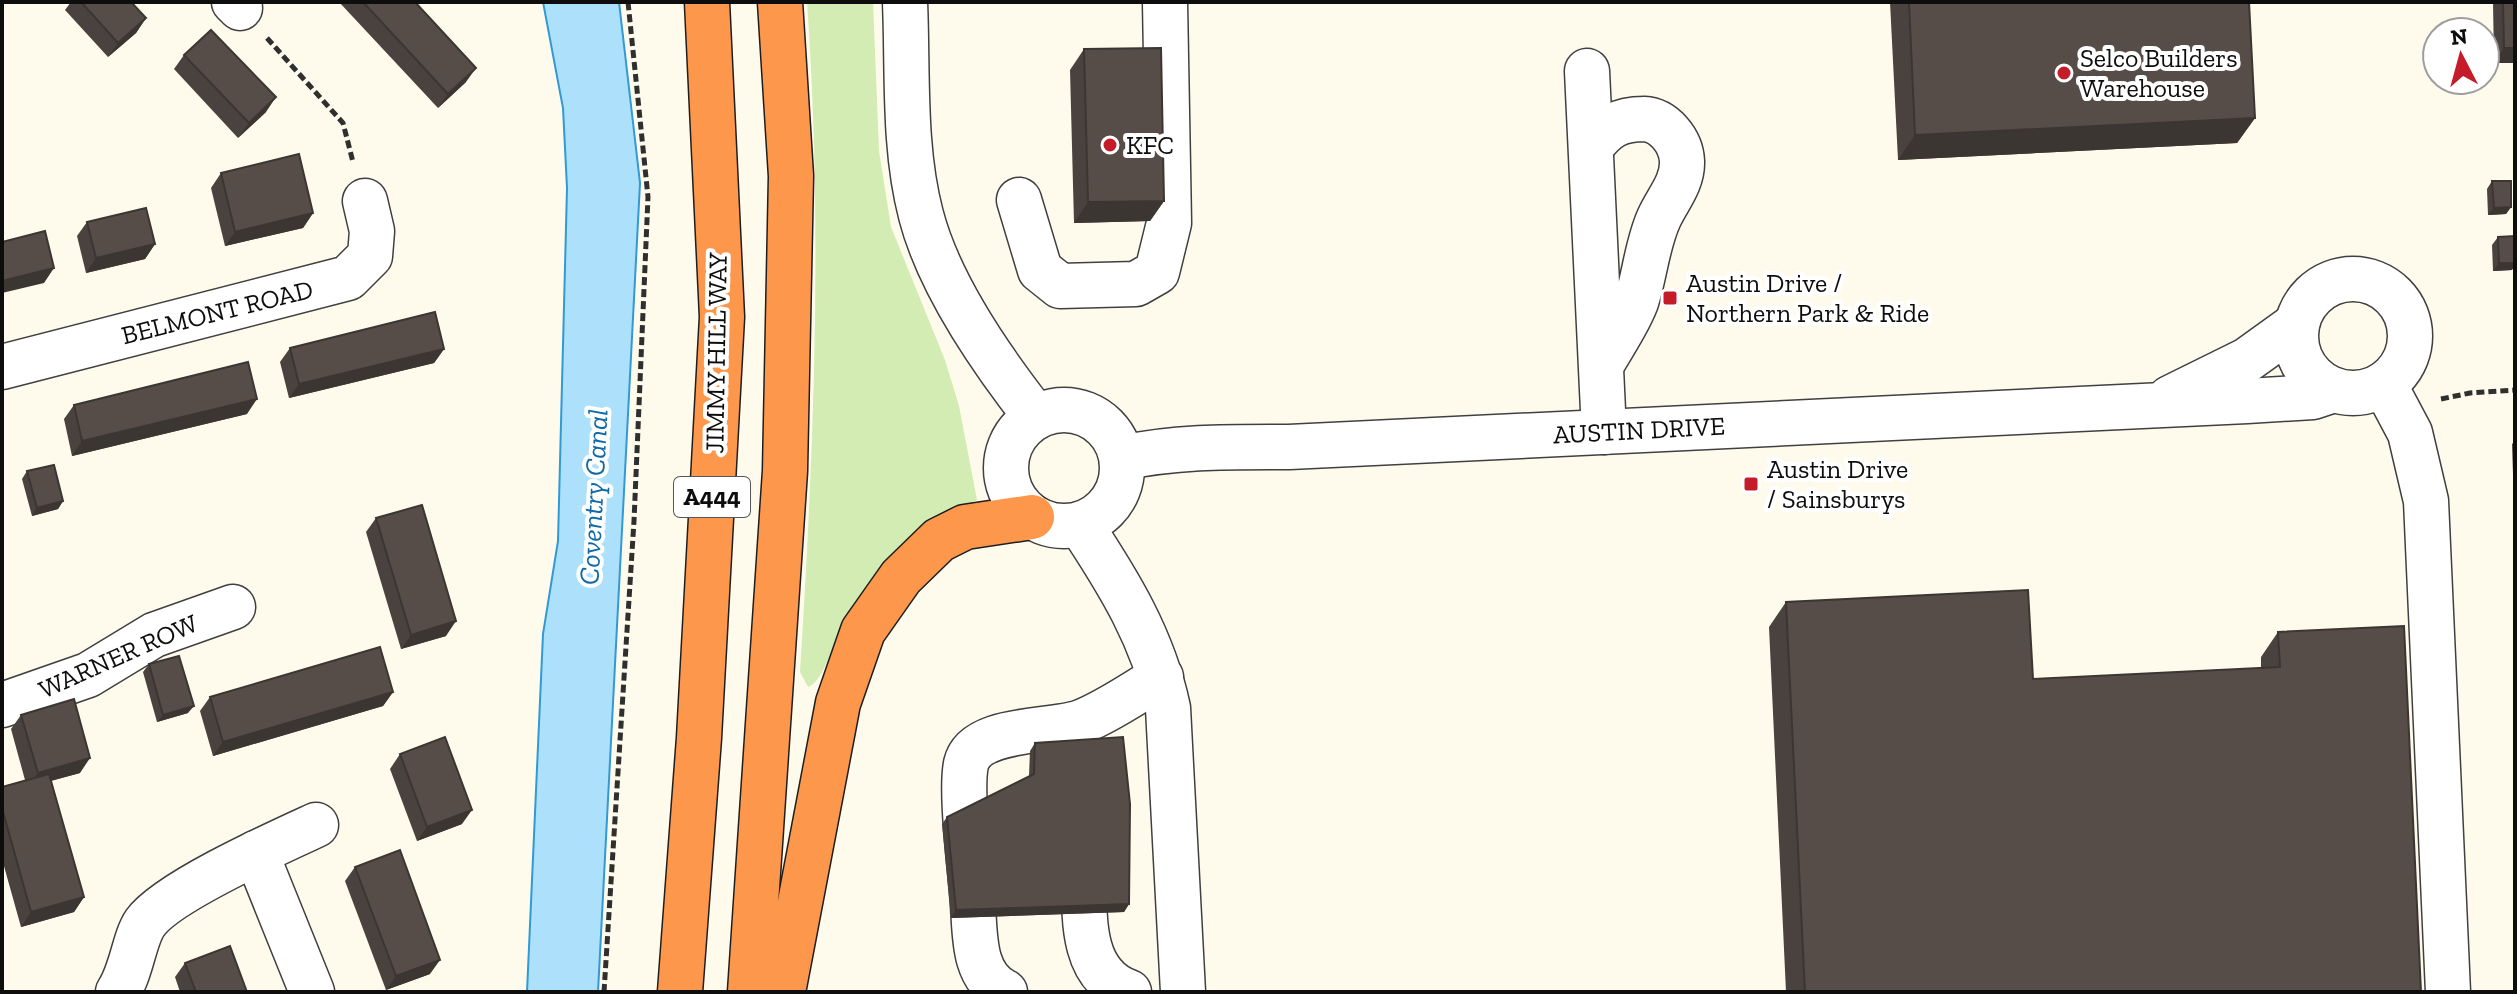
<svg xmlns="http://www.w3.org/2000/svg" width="2517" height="994" font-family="'Zilla Slab',serif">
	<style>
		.green { fill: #d3ecb3 }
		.water { fill: #ade0fa; stroke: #3099d6; stroke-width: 2 }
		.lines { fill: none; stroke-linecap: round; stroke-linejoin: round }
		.minor-casing { stroke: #404040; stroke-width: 47 }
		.highway-casing { stroke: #1e1e1e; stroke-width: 47 }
		.path { stroke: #2f2f2f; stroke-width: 5; stroke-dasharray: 8 4; stroke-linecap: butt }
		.minor { stroke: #fff; stroke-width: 44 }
		.highway { stroke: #fd974c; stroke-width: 44 }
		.wall { fill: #4a423e }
		.shaded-wall { fill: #3c3632 }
		.building { fill: #564d48; stroke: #3c3632; stroke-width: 2 }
		.poi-dot { fill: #c51c2a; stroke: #fff; stroke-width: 3 }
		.labels { text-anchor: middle; stroke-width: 8; stroke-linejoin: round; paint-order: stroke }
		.shield { fill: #fff; stroke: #565656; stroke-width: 2 }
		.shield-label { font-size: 24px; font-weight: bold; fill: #0d0d0d }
		.poi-label { font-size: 26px; fill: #0d0d0d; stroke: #fff; text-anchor: start }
		.street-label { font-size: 26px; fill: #0d0d0d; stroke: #fff }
		.water-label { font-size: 28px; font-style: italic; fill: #0e69a6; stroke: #fff }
	</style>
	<rect width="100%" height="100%" fill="#fffbec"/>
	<path class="green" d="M807 2H873L879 151 891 227 945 360 959 406 977 500C964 506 949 510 937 517 897 538 865 587 844 624 835 639 823 683 808 687L800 672C814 448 823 226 807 2Z"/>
	<polygon class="water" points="543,2 619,2 640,183 598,992 527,992 543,634 558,541 567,188 563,108"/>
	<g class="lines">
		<g class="minor-casing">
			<g id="minor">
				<polyline points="234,2 240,8"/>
				<path d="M905 2C908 72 903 147 921 215 939 285 992 361 1036 417"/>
				<polyline points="1587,71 1604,432"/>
				<path d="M1592 146C1606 127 1619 119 1644 119 1664 120 1681 141 1682 161 1683 183 1667 200 1659 218 1647 244 1645 275 1636 302 1628 323 1614 343 1603 362"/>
				<polyline points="1019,200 1040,270 1060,286 1136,284 1157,272 1169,223 1165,2"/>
				<circle cx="2353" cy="336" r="57"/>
				<polyline points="2,367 348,278 370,256 372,231 365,201"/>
				<polyline points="2384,384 2410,433 2426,501 2448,992"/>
				<polyline points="2170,398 2247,360 2297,324"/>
				<circle cx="1064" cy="468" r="58"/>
				<path d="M1122 458C1177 446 1232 447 1289 447L2247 401 2313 397 2334 390"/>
				<path d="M1080 524C1119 583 1153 638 1168 708L1183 992"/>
				<polyline points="2,705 88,675 154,635 233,607"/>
				<polyline points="256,853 312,992"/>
				<path d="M1084 854C1086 901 1074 973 1129 992"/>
				<path d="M118 992C132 971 134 939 145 923 167 892 279 842 316 825"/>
				<path d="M1005 992C973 977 975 936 973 905 971 871 960 794 966 764 975 726 1051 733 1081 722 1109 711 1135 692 1161 677"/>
			</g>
		</g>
		<g class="highway-casing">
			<g id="highway">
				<polyline points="680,992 699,738 722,317 707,2"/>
				<polyline points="750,992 785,471 791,176 780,2"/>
				<polyline points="783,992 838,703 863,631 901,577 939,540 965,527 1032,517"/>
			</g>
		</g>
		<g class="path">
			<polyline points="267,38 343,123 353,162"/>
			<polyline points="2441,399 2470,393 2515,390"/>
			<polyline points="604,992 634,521 648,197 628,2"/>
		</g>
		<use href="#minor" class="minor"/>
		<use href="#highway" class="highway"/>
	</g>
	<g class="wall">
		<polygon points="71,2 131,2 146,18 136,33 108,57 65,10"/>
		<polygon points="339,2 415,2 466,82 438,108"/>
		<polygon points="1890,2 2249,2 2255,118 2237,143 1898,160"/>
		<polygon points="2493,2 2515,2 2515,63 2494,63"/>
		<polygon points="1084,49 1164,201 1150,221 1074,223 1070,70"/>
		<polygon points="184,55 266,112 238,138 174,69"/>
		<polygon points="221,173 313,213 303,228 225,246 211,188"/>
		<polygon points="2492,181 2511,207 2506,214 2488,215 2487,189"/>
		<polygon points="87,222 155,244 145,259 86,273 77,236"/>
		<polygon points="2498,237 2512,270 2493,271 2492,245"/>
		<polygon points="290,348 444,349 434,363 289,398 280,362"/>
		<polygon points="74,405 247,414 72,456 64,419"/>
		<polygon points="2515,441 2515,505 2514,505 2512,444"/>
		<polygon points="27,471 63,501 58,509 32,516 22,479"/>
		<polygon points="376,518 446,636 401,649 366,532"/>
		<polygon points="1786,602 2033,679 2261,668 2261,657 2278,632 2421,992 1786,992 1769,627"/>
		<polygon points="149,664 188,713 157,722 143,672"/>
		<polygon points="393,692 383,706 213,756 200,711 210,697"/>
		<polygon points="21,715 80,773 51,781 84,897 74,912 21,927 2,859 2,787 25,780 11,729"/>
		<polygon points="1035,743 1129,904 1124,912 951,918 942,824 947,817 1029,776 1030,751"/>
		<polygon points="400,754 462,824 417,841 390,769"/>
		<polygon points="355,867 430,974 386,990 345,881"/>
		<polygon points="185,963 247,992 180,992 175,977"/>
	</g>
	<g class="shaded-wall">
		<polygon points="146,18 136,33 108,57 118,43"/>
		<polygon points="2504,48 2515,48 2515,63 2494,63"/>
		<polygon points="476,68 466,82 438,108 448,94"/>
		<polygon points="276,97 266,112 238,138 249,123"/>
		<polygon points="2255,118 2237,143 1898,160 1915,135"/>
		<polygon points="1164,201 1150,221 1074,223 1088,202"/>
		<polygon points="2511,207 2506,214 2488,215 2494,208"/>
		<polygon points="313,213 303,228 225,246 235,232"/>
		<polygon points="155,244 145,259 86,273 96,258"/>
		<polygon points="2499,263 2515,263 2515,266 2512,270 2493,271"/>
		<polygon points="54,268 44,283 2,293 2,281"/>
		<polygon points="444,349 434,363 289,398 299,384"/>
		<polygon points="257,399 247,414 72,456 82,441"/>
		<polygon points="63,501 58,509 32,516 37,508"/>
		<polygon points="456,621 446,636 401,649 411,635"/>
		<polygon points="393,692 383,706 213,756 223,742"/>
		<polygon points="194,706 188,713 157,722 163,715"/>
		<polygon points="90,758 80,773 27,787 38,773"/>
		<polygon points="472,810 462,824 417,841 427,827"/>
		<polygon points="84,897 74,912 21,927 31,912"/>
		<polygon points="1129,904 1124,912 951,918 956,910"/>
		<polygon points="440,960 430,974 386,990 396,976"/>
	</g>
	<g class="building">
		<polygon points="81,2 131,2 146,18 118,43"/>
		<polygon points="363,2 415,2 476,68 448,94"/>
		<polygon points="1909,2 2249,2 2255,118 1915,135"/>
		<polygon points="2503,2 2515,2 2515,48 2504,48"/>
		<polygon points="211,30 276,97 249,123 184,55"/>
		<polygon points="1161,48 1164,201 1088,202 1084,49"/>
		<polygon points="299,154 313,213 235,232 221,173"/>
		<polygon points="2492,181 2511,181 2511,207 2494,208"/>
		<polygon points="146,208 155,244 96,258 87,222"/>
		<polygon points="45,231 54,268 2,281 2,242"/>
		<polygon points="2515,236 2515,263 2499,263 2498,237"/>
		<polygon points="435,312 444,349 299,384 290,348"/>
		<polygon points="248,362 257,399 82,441 74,405"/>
		<polygon points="54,465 63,501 37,508 27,471"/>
		<polygon points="422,505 456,621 411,635 376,518"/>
		<polygon points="2028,590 2033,679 2280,667 2278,632 2404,626 2421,992 1805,992 1786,602"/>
		<polygon points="380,647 393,692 223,742 210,697"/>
		<polygon points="179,656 194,706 163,715 149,664"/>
		<polygon points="74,699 90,758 38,773 21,715"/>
		<polygon points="445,737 472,810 427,827 400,754"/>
		<polygon points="1123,737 1130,804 1129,904 956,910 947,817 1034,774 1035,743"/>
		<polygon points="49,774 84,897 31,912 2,808 2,787"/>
		<polygon points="400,850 440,960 396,976 355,867"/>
		<polygon points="230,946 247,992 196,992 185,963"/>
	</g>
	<g class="poi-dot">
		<circle cx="2064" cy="73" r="8"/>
		<circle cx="1110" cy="145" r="8"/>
		<rect x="1662" y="290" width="16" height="16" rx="4"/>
		<rect x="1743" y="476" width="16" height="16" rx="4"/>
	</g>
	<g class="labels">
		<rect class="shield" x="674" y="477" width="76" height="40" rx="6"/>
		<g class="shield-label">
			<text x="712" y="505">A444</text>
		</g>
		<g class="poi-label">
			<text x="2080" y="67">Selco Builders<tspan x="2080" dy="30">Warehouse</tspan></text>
			<text x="1126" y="154">KFC</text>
			<text x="1686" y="292">Austin Drive /<tspan x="1686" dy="30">Northern Park &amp; Ride</tspan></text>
			<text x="1767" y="478">Austin Drive<tspan x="1767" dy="30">/ Sainsburys</tspan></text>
		</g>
		<g class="street-label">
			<text transform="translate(217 312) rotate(-14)" y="9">BELMONT ROAD</text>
			<text transform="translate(716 353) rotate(-89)" y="9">JIMMY HILL WAY</text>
			<text transform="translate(1639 430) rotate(-3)" y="9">AUSTIN DRIVE</text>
			<text transform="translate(118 656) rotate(-24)" y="9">WARNER ROW</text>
		</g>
		<g class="water-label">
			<text transform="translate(593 497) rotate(-87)" y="10">Coventry Canal</text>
		</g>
	</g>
	<rect width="2517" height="994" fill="none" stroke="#0d0d0d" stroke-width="8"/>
	<g transform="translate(2461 56) rotate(354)"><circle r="38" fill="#ffffff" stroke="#9e9e9e" stroke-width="2"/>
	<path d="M0-6L14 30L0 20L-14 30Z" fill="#c51c2a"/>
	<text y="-12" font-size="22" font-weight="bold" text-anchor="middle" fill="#0d0d0d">N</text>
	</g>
</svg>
